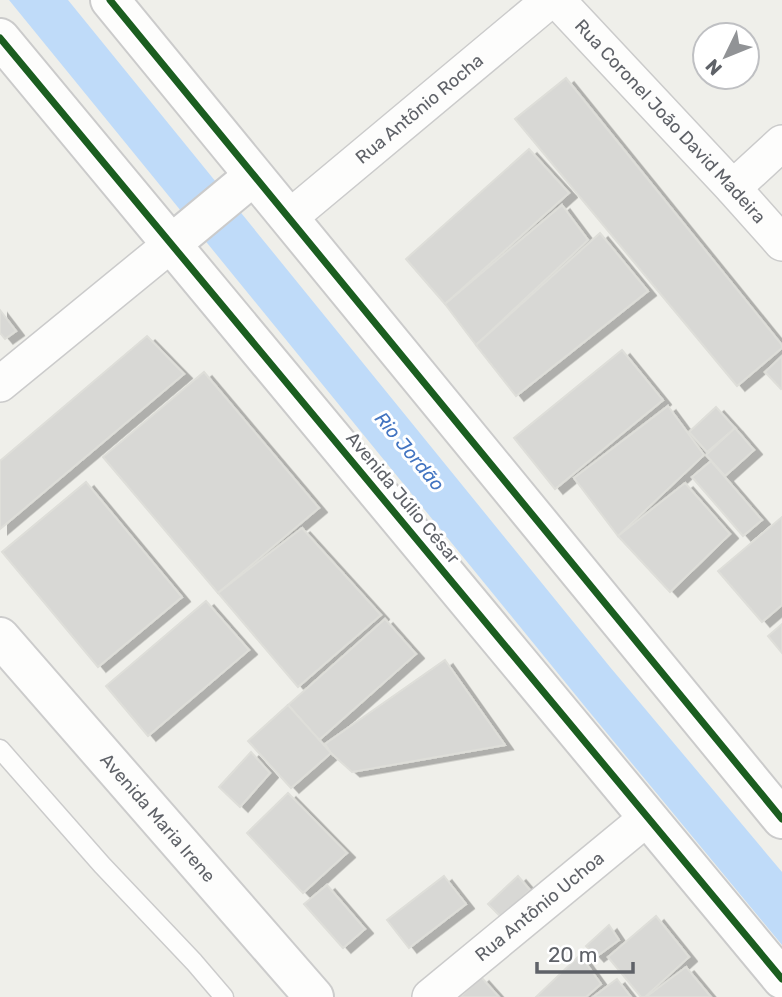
<svg xmlns="http://www.w3.org/2000/svg" width="782" height="997" font-family="Rubik,sans-serif">
	<style>
		.water { fill: #bfdbf9 }
		.building { fill: #d8d8d5; stroke: #deded9; stroke-width: 2; filter: url(#shadow) }
		.lines { fill: none; stroke-linecap: round; stroke-linejoin: round }
		.service-casing { stroke: #cbcbcb; stroke-width: 21 }
		.minor-casing { stroke: #cbcbcb; stroke-width: 38 }
		.tertiary-casing { stroke: #cbcbcb; stroke-width: 42 }
		.secondary-casing { stroke: #ccc; stroke-width: 42 }
		.service { stroke: #fdfdfc; stroke-width: 18 }
		.minor { stroke: #fdfdfc; stroke-width: 35 }
		.tertiary { stroke: #fdfdfc; stroke-width: 38 }
		.secondary { stroke: #fdfdfc; stroke-width: 38 }
		.cycleway-casing { stroke: #fff; stroke-width: 11 }
		.cycleway { stroke: #1b5e20; stroke-width: 7 }
		.labels { text-anchor: middle; stroke-width: 6; stroke-linejoin: round; paint-order: stroke }
		.street-label { font-size: 18px; fill: #5f6268; stroke: #fff }
		.water-label { font-size: 19px; font-style: italic; fill: #4274c1; stroke: #fff }
	</style>
	<defs>
		<filter id="shadow"><feDropShadow dx="8" dy="4.5" stdDeviation="0" flood-color="#0004"/></filter>
	</defs>
	<rect width="100%" height="100%" fill="#efefea"/>
	<polygon class="water" points="9,0 68,0 610,667 782,872 782,945 587,709"/>
	<g class="building">
		<polygon points="566,78 782,345 782,348 737,386 515,119"/>
		<polygon points="529,149 569,193 445,304 406,259"/>
		<polygon points="562,205 588,240 476,345 445,304"/>
		<polygon points="600,233 648,291 516,396 476,345"/>
		<polygon points="0,310 16,331 5,339 0,333"/>
		<polygon points="147,336 184,374 0,529 0,461"/>
		<polygon points="622,350 663,400 555,489 514,438"/>
		<polygon points="782,356 782,388 781,389 765,372"/>
		<polygon points="204,372 319,508 218,593 103,457"/>
		<polygon points="668,406 704,455 618,536 574,478"/>
		<polygon points="716,407 735,428 707,452 689,432"/>
		<polygon points="735,428 754,450 725,476 706,455"/>
		<polygon points="711,461 762,520 743,536 692,477"/>
		<polygon points="86,482 182,597 98,667 2,552"/>
		<polygon points="685,483 730,534 670,592 618,536"/>
		<polygon points="782,517 782,605 762,622 718,571"/>
		<polygon points="302,528 381,615 298,687 218,593"/>
		<polygon points="206,601 249,650 148,736 106,686"/>
		<polygon points="385,619 416,654 319,740 288,705"/>
		<polygon points="782,624 782,653 768,636"/>
		<polygon points="445,660 505,745 352,772 331,753 325,744"/>
		<polygon points="288,705 331,753 291,788 248,741"/>
		<polygon points="251,752 270,773 240,807 219,787"/>
		<polygon points="288,793 347,853 303,893 247,833"/>
		<polygon points="444,876 466,904 409,948 387,920"/>
		<polygon points="518,876 530,890 501,917 488,904"/>
		<polygon points="327,885 365,929 343,948 304,904"/>
		<polygon points="656,916 689,957 645,997 641,997 608,957"/>
		<polygon points="609,925 619,940 596,957 586,946"/>
		<polygon points="580,955 601,984 586,997 536,997"/>
		<polygon points="686,967 711,997 646,997"/>
		<polygon points="481,977 499,997 463,997 461,996"/>
		<polygon points="617,979 631,997 593,997"/>
	</g>
	<g class="lines">
		<g class="service-casing">
			<polyline id="service" points="0,749 102,865 194,962 224,997"/>
		</g>
		<g class="minor-casing">
			<g id="minor">
				<path id="s1" d="M557 0 733 188 782 243"/>
				<polyline points="733,188 782,143"/>
				<path id="s2" d="M289 218 550 0"/>
				<polyline points="0,384 181,236"/>
				<path id="s3" d="M430 997 647 818"/>
			</g>
		</g>
		<g class="tertiary-casing">
			<g id="tertiary">
				<polyline points="110,0 782,819"/>
				<polyline points="0,38 782,979"/>
				<polyline points="181,236 246,182"/>
			</g>
		</g>
		<g class="secondary-casing">
			<g id="secondary">
				<path id="s4" d="M0 637 314 997"/>
			</g>
		</g>
		<use href="#service" class="service"/>
		<use href="#minor" class="minor"/>
		<use href="#tertiary" class="tertiary"/>
		<use href="#secondary" class="secondary"/>
		<g class="cycleway-casing">
			<g id="cycleway">
				<polyline points="110,0 782,819"/>
				<polyline points="0,38 782,979"/>
			</g>
		</g>
		<use href="#cycleway" class="cycleway"/>
	</g>
	<g class="labels">
		<g class="street-label">
			<text dy="6" stroke="none"><textPath href="#s2" startOffset="170">Rua Antônio Rocha</textPath></text>
			<text dy="6" stroke="none"><textPath href="#s1" startOffset="166">Rua Coronel João David Madeira</textPath></text>
			<text transform="translate(403 498) rotate(50)" y="6">Avenida Júlio César</text>
			<text dy="6" stroke="none"><textPath href="#s4" startOffset="240">Avenida Maria Irene</textPath></text>
			<text dy="6" stroke="none"><textPath href="#s3" startOffset="142">Rua Antônio Uchoa</textPath></text>
		</g>
		<g class="water-label">
			<text transform="translate(410 451) rotate(50)" y="7">Rio Jordão</text>
		</g>
	</g>
	<g transform="translate(726 56) rotate(227)"><circle r="33" fill="#ffffff" stroke="#bfc0c3" stroke-width="2"/>
	<path d="M0-5L12 26L0 18L-12 26Z" fill="#919396"/>
	<text y="-10" font-size="19" font-weight="bold" text-anchor="middle" fill="#5f6268">N</text>
	</g>
	<path d="M537 962v10h96v-10" fill="none" stroke="#5f6268" stroke-width="3.5"/>
	<text x="548" y="962" font-size="21" fill="#5f6268" stroke="#ffffff" stroke-width="5" paint-order="stroke">20 m</text>
</svg>
